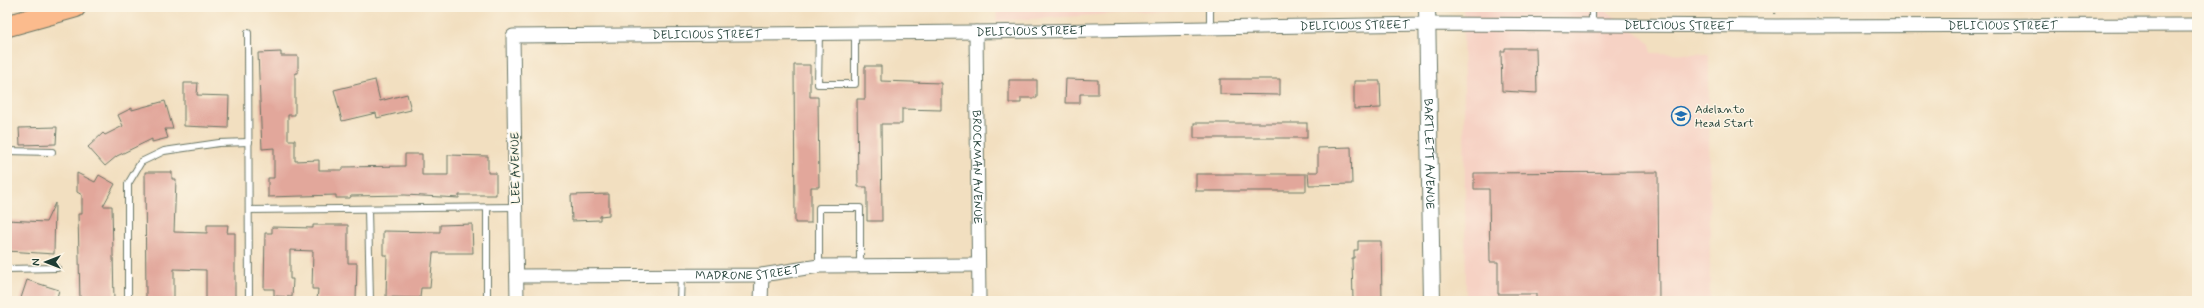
<svg xmlns="http://www.w3.org/2000/svg" width="2204" height="308" font-family="Mynerve,sans-serif">
	<style>
		.built { fill: #f6d2c4 }
		.building { fill: #e2a79b }
		.lines { fill: none; stroke-linecap: round; stroke-linejoin: round }
		.service-casing { stroke: #697665; stroke-width: 8 }
		.minor-casing { stroke: #697665; stroke-width: 15 }
		.tertiary-casing { stroke: #697665; stroke-width: 18 }
		.trunk-casing { stroke: #697665; stroke-width: 23 }
		.path { stroke: #697665; stroke-width: 2.5; stroke-dasharray: 1 3; stroke-linecap: butt }
		.service { stroke: #fff; stroke-width: 6 }
		.minor { stroke: #fff; stroke-width: 13 }
		.tertiary { stroke: #fff; stroke-width: 16 }
		.trunk { stroke: #fbbb8d; stroke-width: 21 }
		.labels { text-anchor: middle; stroke-width: 3; stroke-linejoin: round; paint-order: stroke }
		.street-label { font-size: 12px; fill: #1f3d34; stroke: #fcf5e5 }
		.poi-label { font-size: 12px; fill: #1f3d34; stroke: #fcf5e5; text-anchor: start }
	</style>
	<rect width="100%" height="100%" fill="#fcf5e5"/>
	<filter id="ink" filterUnits="userSpaceOnUse"><feTurbulence type="fractalNoise" baseFrequency=".025" numOctaves="2"/><feDisplacementMap in="SourceGraphic" scale="8" xChannelSelector="R" yChannelSelector="G"/><feConvolveMatrix kernelMatrix="1 2 1 2 8 2 1 2 1" color-interpolation-filters="sRGB"/></filter>
	<filter id="wash" filterUnits="userSpaceOnUse"><feTurbulence type="fractalNoise" baseFrequency=".012" numOctaves="4" result="noise"/><feDisplacementMap in="SourceGraphic" scale="16" xChannelSelector="R" yChannelSelector="G"/><feGaussianBlur stdDeviation="0.9" result="paint"/><feColorMatrix in="noise" values="0 0 0 0 0 0 0 0 0 0 0 0 0 0 0 0 0 1.4 0 .05"/><feComposite in="paint" operator="in"/></filter>
	<g filter="url(#wash)">
		<rect width="100%" height="100%" fill="#f2dfc0"/>
		<g class="built">
			<polygon points="997,7 1230,7 996,21"/>
			<polygon points="1463,7 1604,7 1605,10 1651,44 1651,53 1709,54 1710,301 1466,301"/>
		</g>
		<g id="blocks">
			<g class="building">
				<polygon points="1505,48 1536,48 1537,93 1502,91 1501,51 1505,51"/>
				<polygon points="281,52 281,56 298,56 298,73 295,73 295,115 288,115 288,140 295,140 295,161 319,160 319,170 343,170 343,167 405,166 405,154 422,154 422,175 448,175 448,155 488,156 488,173 496,173 496,195 459,195 459,198 405,195 351,196 350,198 336,198 336,195 268,197 268,178 274,178 274,148 262,149 258,53"/>
				<polygon points="794,65 810,65 810,97 818,97 819,187 811,187 811,223 795,223"/>
				<polygon points="865,66 881,66 881,81 941,83 941,110 902,109 902,124 881,124 882,221 867,221 867,187 858,187 857,99 865,99"/>
				<polygon points="1066,79 1098,80 1098,94 1080,94 1080,103 1065,103"/>
				<polygon points="1220,79 1280,79 1280,95 1220,94"/>
				<polygon points="375,80 380,101 407,94 411,110 377,118 376,113 342,121 334,90"/>
				<polygon points="1009,80 1037,80 1037,98 1021,98 1021,103 1009,103"/>
				<polygon points="1354,81 1380,81 1381,108 1354,109"/>
				<polygon points="184,83 198,83 197,95 229,96 228,128 184,126"/>
				<polygon points="165,101 173,129 165,129 168,138 152,142 152,139 117,156 105,166 88,147 103,133 105,135 123,126 118,115 132,108 132,110"/>
				<rect x="1194" y="123" width="113" height="15"/>
				<polygon points="57,127 56,144 20,145 19,128"/>
				<polygon points="1351,147 1352,184 1309,185 1308,172 1318,172 1318,148"/>
				<polygon points="145,172 172,172 172,179 176,179 174,232 207,233 207,225 228,225 227,233 235,233 235,301 206,301 206,270 174,269 174,301 146,301"/>
				<polygon points="1658,172 1659,301 1536,301 1536,294 1498,294 1498,262 1490,262 1489,189 1474,189 1474,173"/>
				<polygon points="77,173 95,182 99,175 115,184 103,206 112,206 114,301 80,301 78,214 82,214 82,195 77,192"/>
				<rect x="1196" y="174" width="110" height="17"/>
				<polygon points="609,194 609,215 600,216 600,220 572,221 571,195"/>
				<polygon points="55,203 54,254 7,251 7,220 46,222"/>
				<polygon points="472,224 473,253 433,253 430,288 421,288 420,298 386,297 387,255 383,255 383,231 440,232 440,225"/>
				<polygon points="313,225 348,225 348,263 357,263 356,301 317,301 318,289 312,289 313,251 290,250 290,279 293,279 292,297 274,296 274,289 264,289 265,233 272,233 272,227 313,228"/>
				<polygon points="1358,241 1381,241 1382,301 1353,301 1352,258 1354,258 1354,250 1358,250"/>
				<polygon points="27,280 59,290 56,301 20,301"/>
			</g>
		</g>
	</g>
	<g filter="url(#ink)">
		<use href="#blocks" fill-opacity="0" stroke="#697665" stroke-width="1"/>
		<g class="lines">
			<g class="service-casing">
				<g id="service">
					<polyline points="1210,7 1210,28"/>
					<polyline points="1592,7 1592,25"/>
					<polyline points="248,33 249,301"/>
					<polyline points="819,33 818,84 855,84 855,33"/>
					<polyline points="7,151 52,152"/>
					<polyline points="487,208 487,301"/>
					<polyline points="368,209 370,301"/>
					<polyline points="249,210 516,207"/>
					<polyline points="819,266 819,208 860,208 860,266"/>
					<polyline points="7,269 57,268"/>
					<polyline points="128,301 128,184 141,162 164,151 219,143 249,142"/>
					<polyline points="680,301 681,275"/>
				</g>
			</g>
			<g class="minor-casing">
				<g id="minor">
					<path id="s1" d="M976 32 979 301"/>
					<path id="s2" d="M517 276 762 275 819 266 977 265"/>
					<path id="s3" d="M517 301 513 36 976 32 1427 24 1775 26 2197 25"/>
					<polyline points="761,301 762,275"/>
				</g>
			</g>
			<g class="tertiary-casing">
				<g id="tertiary">
					<path id="s4" d="M1427 7 1432 301"/>
				</g>
			</g>
			<g class="trunk-casing">
				<polyline id="trunk" points="7,26 75,7"/>
			</g>
			<polyline class="path" points="1775,14 1775,7"/>
			<use href="#service" class="service"/>
			<use href="#minor" class="minor"/>
			<use href="#tertiary" class="tertiary"/>
			<use href="#trunk" class="trunk"/>
		</g>
	</g>
	<defs>
		<g id="school-ring" transform="scale(1)"><circle r="9.5" fill="#fcf5e5" stroke="#1f6fb2" stroke-width="1.5"/><path d="M0-5L7-2L0 1L-7-2ZM-4 1L0 2.5L4 1V4Q0 6-4 4Z" fill="#1f6fb2"/></g>
	</defs>
	<g fill-rule="evenodd">
		<use href="#school-ring" x="1681" y="116"/>
	</g>
	<g class="labels">
		<g class="street-label">
			<text dy="4" stroke="none"><textPath href="#s3" startOffset="1107">DELICIOUS STREET</textPath></text>
			<text dy="4" stroke="none"><textPath href="#s3" startOffset="1431">DELICIOUS STREET</textPath></text>
			<text dy="4" stroke="none"><textPath href="#s3" startOffset="1755">DELICIOUS STREET</textPath></text>
			<text dy="4" stroke="none"><textPath href="#s3" startOffset="783">DELICIOUS STREET</textPath></text>
			<text dy="4" stroke="none"><textPath href="#s3" startOffset="459">DELICIOUS STREET</textPath></text>
			<text dy="4" stroke="none"><textPath href="#s4" startOffset="147">BARTLETT AVENUE</textPath></text>
			<text dy="4" stroke="none"><textPath href="#s1" startOffset="135">BROCKMAN AVENUE</textPath></text>
			<text transform="translate(515 168) rotate(-91)" y="4">LEE AVENUE</text>
			<text dy="4" stroke="none"><textPath href="#s2" startOffset="231">MADRONE STREET</textPath></text>
		</g>
		<g class="poi-label">
			<text x="1695" y="113">Adelanto<tspan x="1695" dy="14">Head Start</tspan></text>
		</g>
	</g>
	<rect width="2204" height="308" fill="none" stroke="#fcf5e5" stroke-width="24"/>
	<g transform="translate(46 262) rotate(270)" stroke="#fcf5e5" stroke-width="3" paint-order="stroke">
	<path d="M0-3L7 15L0 10L-7 15Z" fill="#1f3d34"/>
	<text y="-6" font-size="11" font-weight="bold" text-anchor="middle" fill="#1f3d34">N</text>
	</g>
</svg>
